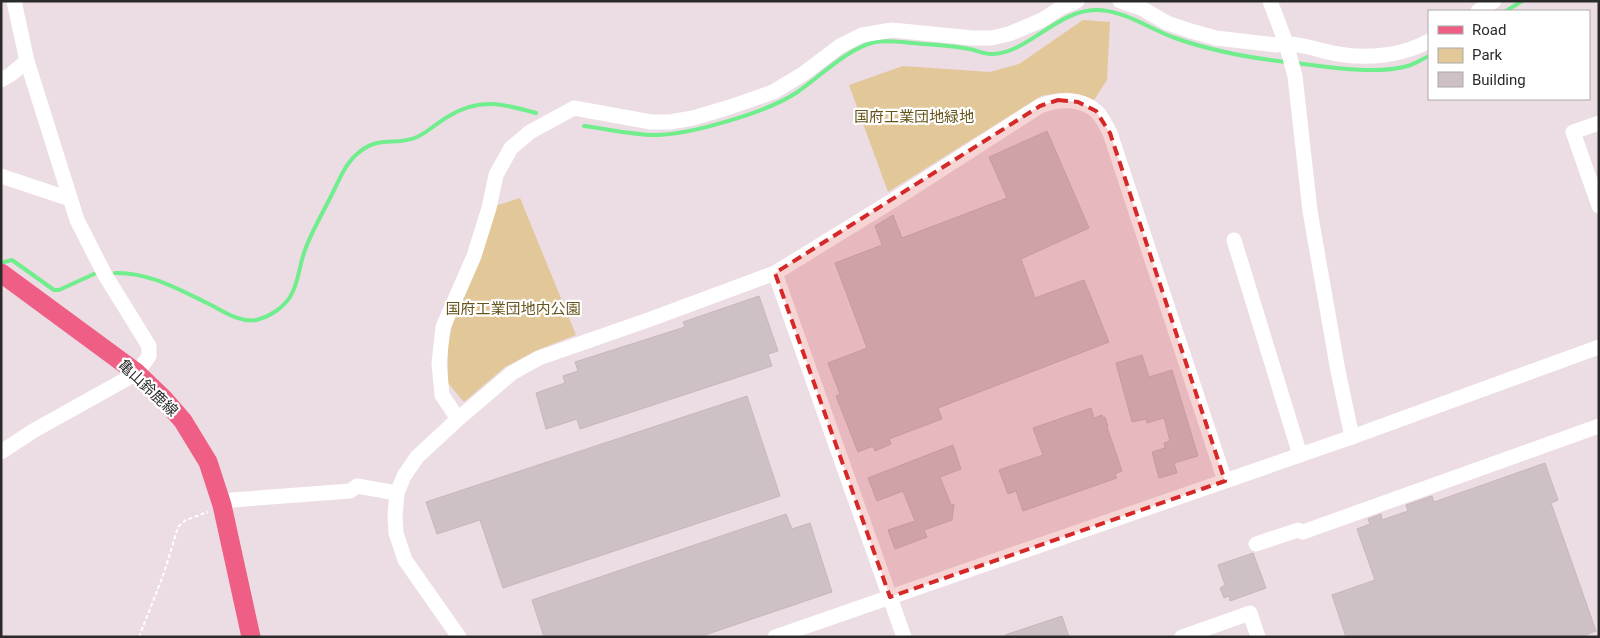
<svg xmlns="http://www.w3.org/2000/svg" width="1600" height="638" font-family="Roboto,'Noto Sans JP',sans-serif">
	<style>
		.green { fill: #e2c799 }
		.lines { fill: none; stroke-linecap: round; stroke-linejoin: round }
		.stream { stroke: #70ed8d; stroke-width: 4 }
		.building { fill: #cec1c6; stroke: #c7b6bc }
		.path { stroke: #fff; stroke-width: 2; stroke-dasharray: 4 2.5; stroke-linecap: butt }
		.minor { stroke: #fff; stroke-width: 15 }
		.major { stroke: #ef5e84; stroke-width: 19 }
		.marked { fill: #d62828; fill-opacity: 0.2; stroke: #d62828; stroke-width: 4; stroke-dasharray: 10 6; stroke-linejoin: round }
		.labels { text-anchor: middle; stroke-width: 4.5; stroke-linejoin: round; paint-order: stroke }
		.park-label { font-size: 15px; fill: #66541b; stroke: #fff }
		.street-label { font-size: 15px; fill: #2a2a2a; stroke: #fff }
	</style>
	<rect width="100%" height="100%" fill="#ecdce3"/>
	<g class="green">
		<path d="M1083 20 1110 22 1107 80 1094 100C1074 91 1063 91 1041 96L888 192 849 85 903 66 990 72 1019 64Z"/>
		<polygon points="520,198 576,335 535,351 505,367 464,402 448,383 448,345 453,323 472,276 495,206"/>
	</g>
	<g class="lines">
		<g class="stream">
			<polyline points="1506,11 1522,1"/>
			<path d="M1296 63C1329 67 1375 75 1408 66 1415 64 1422 59 1429 56"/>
			<path d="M584 126C607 129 633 135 655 135 690 135 767 112 796 93 820 77 846 49 875 42 887 40 900 42 912 43 931 45 950 45 969 49 976 50 984 54 991 54 1026 55 1059 8 1098 10 1125 11 1150 29 1175 38 1209 50 1251 58 1286 62"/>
			<polyline points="4,262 12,260 54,290 59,290 94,274"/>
			<path d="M115 273C148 272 178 289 207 303 222 310 239 323 256 320 269 317 283 308 290 297 299 283 299 265 305 250 311 233 320 218 328 202 337 186 343 166 357 154 379 134 395 147 417 137 428 132 438 122 449 116 480 97 504 104 536 113"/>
		</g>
	</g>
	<g class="building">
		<polygon points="1047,131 1089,228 1021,259 1035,298 1084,280 1109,342 938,408 942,419 889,439 891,444 875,451 873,446 858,452 836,396 840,394 828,363 867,348 835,263 882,245 875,226 893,215 902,238 1007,198 989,157"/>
		<polygon points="759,296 778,351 768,354 772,366 580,429 577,419 546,429 536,393 565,383 563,376 578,371 575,362 685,327 683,322"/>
		<polygon points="1142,355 1149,377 1172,370 1198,456 1174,463 1177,473 1159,478 1152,452 1165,448 1164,443 1170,441 1164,418 1147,423 1146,419 1132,422 1116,363"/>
		<polygon points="747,396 780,496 503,588 480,520 437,534 426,502"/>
		<polygon points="1091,408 1094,418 1102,415 1103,418 1105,417 1108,426 1107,427 1122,471 1115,474 1117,478 1023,511 1016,491 1008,494 999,470 1043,455 1033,428"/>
		<polygon points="953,445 961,469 940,477 951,505 954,504 952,520 924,530 927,537 895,549 888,530 915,521 903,491 877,501 868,478"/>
		<polygon points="1545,463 1558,500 1551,503 1596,631 1580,637 1346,637 1332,595 1375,580 1357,529 1370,524 1368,519 1381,514 1382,520 1408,511 1406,505 1432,496 1434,502"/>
		<polygon points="786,514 792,529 810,523 832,592 699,637 544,637 532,600"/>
		<polygon points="1253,553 1266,588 1230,601 1229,596 1224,598 1220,588 1225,585 1218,565"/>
		<polygon points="1062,616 1069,637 1005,637 1005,635"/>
	</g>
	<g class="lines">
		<polyline class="path" points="139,637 164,573 178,527 186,520 208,512"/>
		<g class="minor">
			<path d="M1120 1 1143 9 1167 23 1191 31 1216 38 1277 45C1297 41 1318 51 1338 54 1368 59 1402 56 1429 41"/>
			<polyline points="1270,1 1286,43 1295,76 1310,211 1338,371 1352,437"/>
			<polyline points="1478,11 1494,1"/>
			<polyline points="1,80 10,75 27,61"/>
			<polyline points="1599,123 1573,132 1599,206"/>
			<polyline points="1,176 70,199"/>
			<polyline points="1234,240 1300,455"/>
			<polyline points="775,273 904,637"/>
			<polyline points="458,419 442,395 439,363 443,327 474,256 489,208 496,175 511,148 530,132 574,108 651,122 670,122 693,118 730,107 773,92 803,74 840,46 862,35 892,30 973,38 991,38 1009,34 1042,20 1062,7 1077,1"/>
			<polyline points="1,452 33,431 137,373 149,356 149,346 105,275 77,220 27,61 14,1"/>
			<polyline points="222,505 232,500 350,491 357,486 397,493"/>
			<polyline points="1256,544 1298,530 1303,532 1599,426"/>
			<path d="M459 637 405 560 396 533 395 516 397 493 404 476 417 457 458 419 512 373 539 358 648 320 775 273 892 201 1040 106C1058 99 1081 97 1097 112 1103 118 1106 126 1110 133L1225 481"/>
			<polyline points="775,637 1352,437 1599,347"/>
			<polyline points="1182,637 1250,613 1258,637"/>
		</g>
		<polyline class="major" points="1,273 137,373 163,398 183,421 208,462 222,505 251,637"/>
	</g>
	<path class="marked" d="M1058 100 1078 102 1096 111 1110 133 1225 481 890 597 775 273 1040 106Z"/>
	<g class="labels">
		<g class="park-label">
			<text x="914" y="122">国府工業団地緑地</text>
			<text x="513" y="314">国府工業団地内公園</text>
		</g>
		<g class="street-label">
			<text transform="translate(148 388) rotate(43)" y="5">亀山鈴鹿線</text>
		</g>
	</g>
	<rect width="1600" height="638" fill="none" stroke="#2a2a2a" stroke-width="5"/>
	<rect x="1428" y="10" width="162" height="90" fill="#ffffff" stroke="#aaaaaa"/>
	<rect x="1438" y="26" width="25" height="8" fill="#ef5e84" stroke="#aaaaaa"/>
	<text x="1472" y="35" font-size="15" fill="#2a2a2a">Road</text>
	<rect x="1438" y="48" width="25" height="15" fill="#e2c799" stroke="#aaaaaa"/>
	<text x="1472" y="60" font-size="15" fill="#2a2a2a">Park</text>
	<rect x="1438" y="72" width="25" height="15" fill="#cec1c6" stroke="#aaaaaa"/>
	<text x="1472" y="85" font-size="15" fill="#2a2a2a">Building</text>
</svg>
